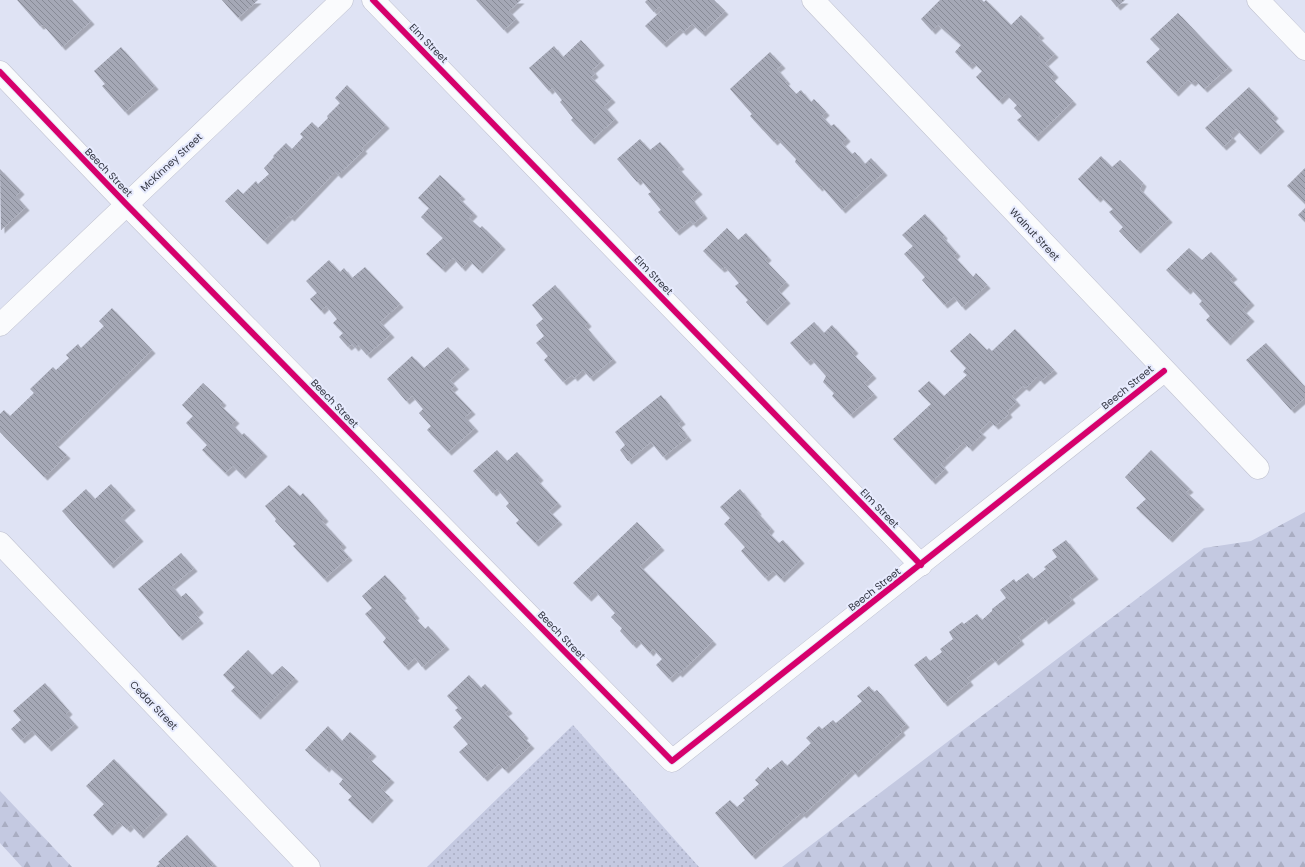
<svg xmlns="http://www.w3.org/2000/svg" width="1305" height="867" font-family="Poppins,sans-serif">
	<style>
		.grass { fill: url(#grass-dots) }
		.forest { fill: url(#forest-firs) }
		.building { fill: url(#building-back-hatch); filter: url(#shadow) }
		.lines { fill: none; stroke-linecap: round; stroke-linejoin: round }
		.minor-casing { stroke: #bfc1cf; stroke-width: 23 }
		.minor { stroke: #fafbfd; stroke-width: 22 }
		.cycleway-casing { stroke: #e7ebfe; stroke-width: 8 }
		.cycleway { stroke: #d6006c; stroke-width: 6 }
		.labels { text-anchor: middle; stroke-width: 4; stroke-linejoin: round; paint-order: stroke }
		.street-label { font-size: 10px; fill: #343743; stroke: #e7ebfe }
	</style>
	<defs>
		<pattern id="grass-dots" width="8" height="8" patternUnits="userSpaceOnUse"><rect width="8" height="8" fill="#c4c9e1"/><path d="M2 2h.1M6 6h.1" fill="none" stroke="#a9adc2" stroke-width="1.8" stroke-linecap="round"/></pattern>
		<pattern id="forest-firs" width="22" height="20" patternUnits="userSpaceOnUse"><rect width="22" height="20" fill="#c4c9e1"/><path d="M5 1l3.5 6h-7zM16 11l3.5 6h-7z" fill="#a9adc2"/></pattern>
		<pattern id="building-back-hatch" width="6" height="6" patternUnits="userSpaceOnUse"><rect width="6" height="6" fill="#a5a8b6"/><path d="M-1 5l2 2M0 0l6 6M5-1l2 2" fill="none" stroke="#878a96"/></pattern>
		<filter id="shadow"><feDropShadow dx="3.5" dy="3.5" stdDeviation="0" flood-color="#0004"/></filter>
	</defs>
	<rect width="100%" height="100%" fill="#dfe3f4"/>
	<polygon class="grass" points="573,725 699,867 427,867"/>
	<g class="forest">
		<polygon points="1305,512 1305,867 782,867 1204,548 1251,541"/>
		<polygon points="0,791 72,867 22,867 0,843"/>
	</g>
	<g class="building">
		<polygon points="17,0 72,0 91,21 62,47 43,25 40,26"/>
		<polygon points="222,0 258,0 238,18"/>
		<polygon points="476,0 521,0 509,11 516,19 504,30"/>
		<polygon points="647,0 714,0 725,11 702,33 692,24 683,32 680,29 663,44 645,26 662,10 659,7 654,12 645,2"/>
		<polygon points="940,0 982,0 984,2 986,0 1011,25 1021,15 1041,35 1038,37 1055,54 1045,63 1055,74 1051,78 1073,101 1035,138 1017,120 1022,116 1014,108 1017,105 1006,94 999,101 976,77 982,71 973,62 969,66 955,52 961,45 938,25 932,31 921,19"/>
		<polygon points="1111,0 1125,0 1117,7"/>
		<polygon points="1178,13 1229,67 1204,89 1195,80 1192,83 1188,80 1175,93 1146,62 1160,49 1150,39"/>
		<polygon points="581,40 601,62 592,70 595,74 591,77 612,99 604,106 615,119 591,141 571,120 573,118 560,102 562,100 552,88 549,91 529,68 554,46 563,57"/>
		<polygon points="121,47 155,86 125,112 102,86 105,84 94,71"/>
		<polygon points="770,52 782,65 777,69 787,81 785,82 796,94 801,90 811,102 814,99 826,112 822,116 831,126 834,124 847,138 842,143 852,154 855,152 865,164 871,158 884,172 842,210 821,186 819,188 795,162 796,159 777,139 774,142 750,116 752,114 730,89"/>
		<polygon points="347,85 386,125 362,148 364,150 338,175 335,172 291,218 289,216 264,241 225,201 238,189 243,194 256,181 258,184 269,174 264,168 274,157 273,156 286,143 292,149 303,137 300,134 312,122 318,128 328,118 327,116 340,103 335,98"/>
		<polygon points="1249,87 1275,115 1272,118 1281,128 1257,151 1236,129 1230,135 1233,138 1223,147 1205,128"/>
		<polygon points="640,139 650,150 660,142 681,166 678,168 699,191 691,198 704,215 693,224 690,221 676,232 658,212 661,210 648,194 651,192 640,179 637,182 617,159"/>
		<polygon points="1101,156 1112,167 1120,160 1143,183 1140,189 1169,219 1137,250 1119,231 1123,227 1109,212 1113,209 1100,196 1097,199 1078,179"/>
		<polygon points="1305,168 1305,204 1287,186"/>
		<polygon points="0,169 21,191 16,196 26,207 1,230"/>
		<polygon points="440,175 462,196 459,198 474,213 469,218 480,228 482,226 502,246 479,270 469,260 462,268 453,258 442,269 426,254 443,238 421,217 429,208 418,198"/>
		<polygon points="1305,208 1305,222 1298,215"/>
		<polygon points="925,214 944,235 943,237 957,253 954,256 973,277 976,273 987,285 962,307 954,297 944,305 922,280 925,277 904,254 913,246 902,235"/>
		<polygon points="727,228 738,240 746,233 768,257 765,260 786,282 778,290 787,300 764,322 746,302 748,300 735,286 739,283 725,267 721,269 703,251"/>
		<polygon points="1189,248 1202,260 1211,252 1234,276 1230,279 1251,302 1243,310 1251,318 1227,342 1206,320 1210,316 1199,304 1202,301 1190,288 1187,291 1166,270"/>
		<polygon points="329,260 340,272 344,268 352,278 365,267 400,304 380,322 391,334 367,355 358,345 355,348 352,344 348,347 339,337 343,333 333,323 337,319 326,306 321,311 310,299 317,293 306,281"/>
		<polygon points="555,285 588,323 585,326 613,359 590,378 583,370 574,378 572,375 563,382 544,360 548,356 536,343 544,336 536,325 543,319 532,305"/>
		<polygon points="112,308 152,350 55,444 67,455 44,477 0,432 0,414 4,410 10,416 34,393 30,389 53,367 56,370 69,358 66,355 78,344 81,348 104,326 99,321"/>
		<polygon points="814,322 824,333 832,325 855,350 852,353 873,375 864,383 874,394 850,415 832,396 834,393 823,382 826,376 811,359 807,362 790,343"/>
		<polygon points="1015,329 1054,370 1041,381 1037,377 1026,388 1023,386 1012,396 1017,402 1007,411 1009,414 995,426 990,421 979,431 983,434 969,448 964,442 941,464 945,469 932,481 893,439 931,404 918,391 929,381 944,396 967,375 963,372 966,368 950,351 970,333 987,350 989,348 992,351"/>
		<polygon points="1266,343 1305,387 1305,398 1291,410 1246,360"/>
		<polygon points="448,347 466,366 450,380 455,386 451,389 472,411 465,417 475,428 448,452 427,430 431,426 419,413 423,409 412,396 406,401 387,379 412,356 424,368"/>
		<polygon points="203,383 223,402 220,405 236,420 232,424 242,435 244,433 264,453 242,475 233,466 225,473 202,450 207,445 186,423 193,416 182,405"/>
		<polygon points="661,395 682,421 678,424 688,437 663,457 651,442 628,461 620,450 625,445 615,432"/>
		<polygon points="497,450 507,461 517,452 540,477 537,480 558,503 549,511 559,521 535,543 516,523 519,520 506,506 509,503 497,489 493,493 473,471"/>
		<polygon points="1151,450 1190,489 1186,492 1201,506 1169,539 1136,508 1146,499 1125,477"/>
		<polygon points="111,484 132,507 121,517 140,538 110,565 62,511 86,489 95,499"/>
		<polygon points="289,485 300,496 303,493 325,518 322,521 343,544 340,547 349,557 324,579 293,546 296,544 275,521 276,519 265,506"/>
		<polygon points="740,489 758,511 757,512 771,528 768,532 779,543 783,540 801,560 781,579 773,571 765,578 741,551 745,547 724,524 730,518 720,507"/>
		<polygon points="637,522 661,547 640,566 713,641 679,674 677,672 669,679 656,665 662,659 653,649 650,653 638,640 633,645 620,631 622,628 611,617 615,613 595,591 588,598 573,583"/>
		<polygon points="1066,540 1095,576 1069,596 1072,600 1045,621 1043,617 1018,637 1021,641 995,662 992,658 967,678 970,682 944,703 914,665 926,656 930,661 942,652 940,649 953,639 949,632 962,622 964,624 977,614 982,620 992,611 992,609 1006,598 1000,590 1014,579 1016,582 1028,573 1033,579 1046,569 1044,567 1057,557 1052,550"/>
		<polygon points="181,553 194,568 172,586 181,597 186,593 200,609 195,614 200,620 179,637 138,589"/>
		<polygon points="385,575 403,595 401,597 416,615 414,617 425,629 428,626 446,646 422,667 415,658 405,667 383,642 386,638 365,614 372,608 362,596"/>
		<polygon points="248,650 272,675 282,666 295,678 257,716 231,691 235,687 223,675"/>
		<polygon points="469,675 481,688 485,684 509,710 505,713 525,735 523,737 531,745 505,770 499,764 484,778 459,752 468,744 453,727 462,718 455,710 458,708 447,696"/>
		<polygon points="45,683 69,711 66,714 75,724 48,748 32,731 21,740 11,729 21,720 13,711"/>
		<polygon points="869,686 874,692 877,690 906,724 900,729 902,732 855,774 852,770 803,815 801,813 752,856 715,813 730,800 737,807 745,800 743,798 759,784 755,780 768,767 770,770 782,760 787,766 811,743 806,738 819,726 822,729 833,720 836,723 862,701 857,696"/>
		<polygon points="328,726 342,741 350,732 373,753 368,758 391,779 381,789 390,797 369,820 348,800 352,796 339,784 343,779 328,766 326,769 305,750"/>
		<polygon points="114,759 164,811 140,835 131,825 127,829 119,822 109,832 93,815 104,804 86,786"/>
		<polygon points="187,835 214,864 210,867 156,867 160,863 158,862"/>
	</g>
	<g class="lines">
		<g class="minor-casing">
			<g id="minor">
				<polyline points="373,0 921,565"/>
				<polyline points="813,0 1258,468"/>
				<polyline points="1258,0 1305,49"/>
				<polyline points="0,72 126,204 672,761 1164,371"/>
				<polyline points="0,325 342,0"/>
				<polyline points="0,543 309,867"/>
			</g>
		</g>
		<use href="#minor" class="minor"/>
		<g class="cycleway-casing">
			<g id="cycleway">
				<polyline points="373,0 921,565"/>
				<polyline points="0,72 126,204 672,761 1164,371"/>
			</g>
		</g>
		<use href="#cycleway" class="cycleway"/>
	</g>
	<g class="labels">
		<g class="street-label">
			<text transform="translate(429 43) rotate(46)" y="4">Elm Street</text>
			<text transform="translate(171 162) rotate(-43)" y="4">McKinney Street</text>
			<text transform="translate(109 172) rotate(46)" y="4">Beech Street</text>
			<text transform="translate(1035 234) rotate(47)" y="4">Walnut Street</text>
			<text transform="translate(654 275) rotate(46)" y="4">Elm Street</text>
			<text transform="translate(1127 387) rotate(-39)" y="4">Beech Street</text>
			<text transform="translate(335 403) rotate(46)" y="4">Beech Street</text>
			<text transform="translate(880 508) rotate(46)" y="4">Elm Street</text>
			<text transform="translate(874 589) rotate(-38)" y="4">Beech Street</text>
			<text transform="translate(562 635) rotate(46)" y="4">Beech Street</text>
			<text transform="translate(154 705) rotate(46)" y="4">Cedar Street</text>
		</g>
	</g>
</svg>
